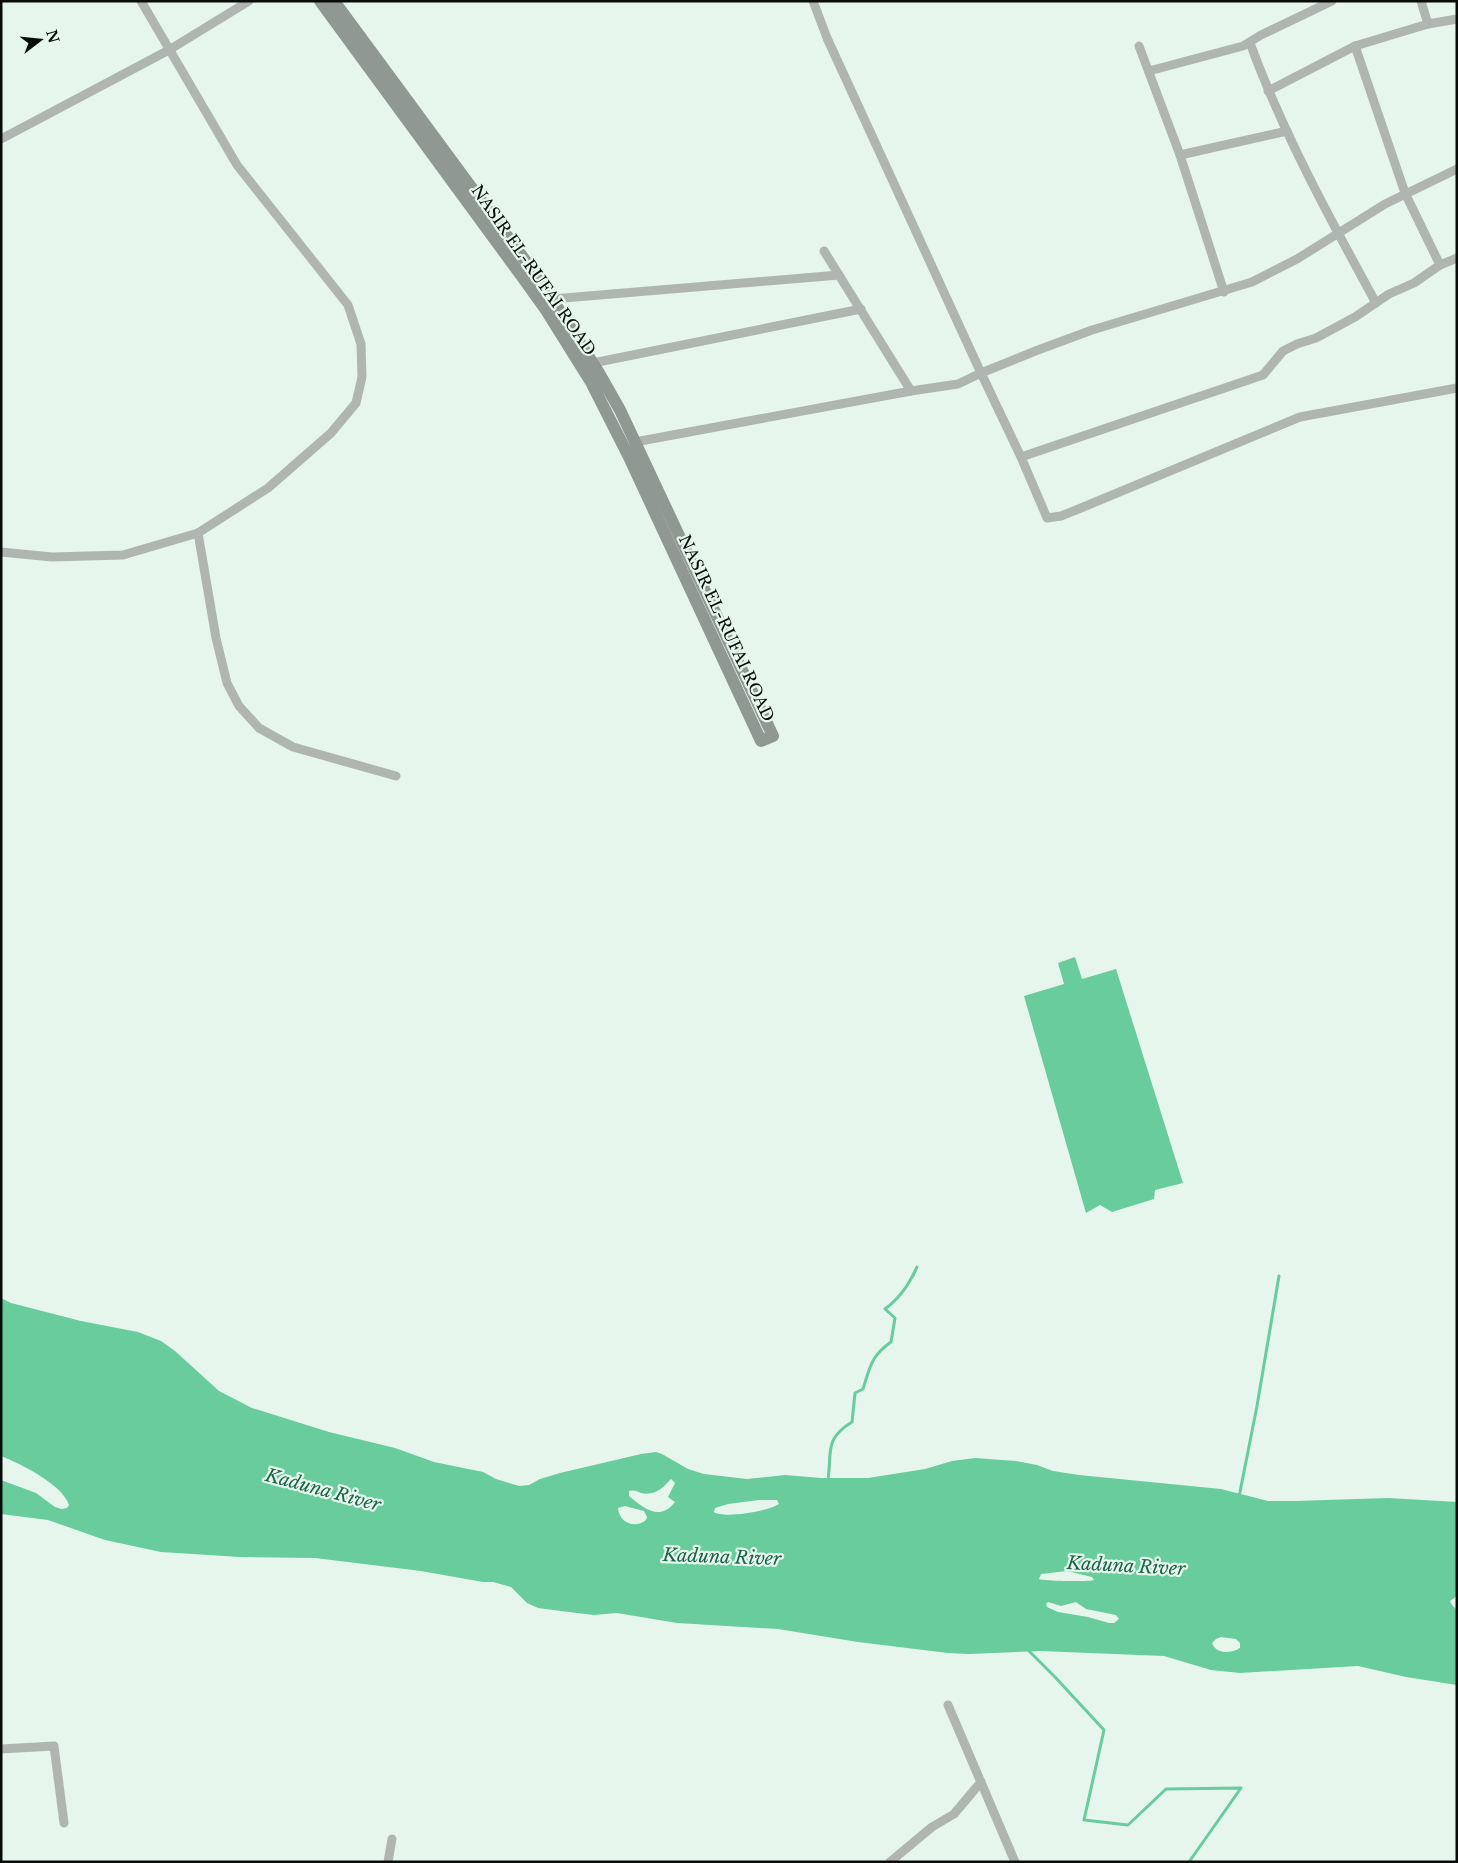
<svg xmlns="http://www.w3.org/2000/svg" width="1458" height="1863" font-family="'Libre Baskerville',serif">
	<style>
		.water { fill: #68cc9d; fill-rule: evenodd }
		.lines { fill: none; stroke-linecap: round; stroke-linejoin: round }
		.stream { stroke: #68cc9d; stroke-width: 3 }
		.street { stroke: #afb6b2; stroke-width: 9 }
		.secondary { stroke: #8f9893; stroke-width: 12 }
		.labels { text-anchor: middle; stroke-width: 4.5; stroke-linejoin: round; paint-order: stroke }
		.street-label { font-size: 16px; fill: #080d0a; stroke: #e6f6ed }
		.water-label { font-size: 18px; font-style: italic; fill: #196445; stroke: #e6f6ed }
	</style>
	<rect width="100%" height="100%" fill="#e6f6ed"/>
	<g class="water">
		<polygon points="1075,957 1082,979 1116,969 1183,1183 1155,1190 1154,1199 1112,1212 1100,1205 1086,1213 1024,996 1064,984 1058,963"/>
		<path d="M1 1298 11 1303 81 1321 138 1332 161 1341 175 1351 219 1391 252 1408 329 1432 395 1448 434 1462 483 1472 496 1479 519 1486 529 1485 540 1479 560 1473 641 1454 656 1452 662 1454 688 1469 704 1474 747 1479 785 1475 821 1478H868L925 1469 952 1461 975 1458 1016 1461 1037 1465 1053 1471 1079 1475 1221 1489 1268 1501H1296L1388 1498 1457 1502V1596L1450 1601 1452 1605 1457 1610V1685L1406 1677 1358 1666 1240 1673 1211 1670 1164 1656 1040 1651 969 1654 948 1653 858 1642 778 1629 677 1623 617 1613 594 1615 577 1613 538 1608 527 1603 511 1587 493 1582H483L421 1571 315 1558 240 1557 161 1552 105 1540 48 1520 1 1514V1480L36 1493 55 1507 62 1509 67 1508 69 1505C62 1484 21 1464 1 1456ZM671 1479 675 1483 668 1497 675 1502C659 1522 644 1508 629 1496V1491C634 1490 637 1491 641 1493 655 1496 663 1488 671 1479ZM759 1500H777L779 1504C769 1511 724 1519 714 1512L715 1508 728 1504ZM625 1506 644 1511 647 1517 646 1520C635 1529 619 1523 618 1508ZM1067 1571 1092 1577 1094 1580C1089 1582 1043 1581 1039 1579L1041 1574ZM1048 1602 1061 1606 1076 1602 1086 1609 1116 1615 1119 1619 1114 1623H1109L1088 1617 1058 1612 1047 1607 1046 1604ZM1221 1637 1236 1639 1240 1643V1648C1230 1654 1216 1654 1212 1643L1216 1639Z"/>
	</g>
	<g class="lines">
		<g class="stream">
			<path d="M828 1480C832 1452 824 1439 852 1422L855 1393 863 1389C870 1367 871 1356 891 1342L895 1318 885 1309C901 1297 909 1284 917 1267L913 1276"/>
			<polyline points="1239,1497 1257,1406 1279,1276"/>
			<polyline points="1027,1649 1055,1677 1104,1730 1084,1820 1128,1825 1166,1789 1241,1788 1189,1862"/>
		</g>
		<g class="street">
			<polyline points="813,1 827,38 981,373 1038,350 1092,330 1252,282 1297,259 1385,204 1457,169"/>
			<polyline points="1421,1 1428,24"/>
			<path d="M1250 43C1283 133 1330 219 1376 303"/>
			<polyline points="1139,46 1180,155 1224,292"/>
			<polyline points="1355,46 1405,193 1440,265"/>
			<polyline points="1149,71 1243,46 1261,35 1332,1"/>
			<polyline points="1268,91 1355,46 1428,24 1457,19"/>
			<polyline points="1,139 169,50 249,1"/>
			<polyline points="1180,155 1287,131"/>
			<polyline points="824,251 911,391"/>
			<polyline points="552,299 839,275"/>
			<polyline points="593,363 861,309"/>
			<polyline points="635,442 911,391 958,384 981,373 1021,457 1047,518 1061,516 1081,508 1300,417 1457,388"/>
			<polyline points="1021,457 1263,375 1283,351 1297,344 1316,338 1355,317 1389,294 1414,283 1440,265 1457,258"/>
			<polyline points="198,533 216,638 227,683 239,706 259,728 293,747 396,776"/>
			<polyline points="1,552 52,557 123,555 198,533 268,488 331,433 356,403 362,377 361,344 348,305 237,165 141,1"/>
			<polyline points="948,1705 1015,1862"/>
			<polyline points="1,1749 54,1746 64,1823"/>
			<polyline points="388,1862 392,1839"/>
			<polyline points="890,1862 932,1827 954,1814 981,1782"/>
		</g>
		<polyline class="secondary" points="320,1 523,278 546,310 591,382 629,457 761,741 773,736 620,410 599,373 544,286 334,1"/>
	</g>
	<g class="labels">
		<g class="street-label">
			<text transform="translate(534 270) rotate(55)" y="6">NASIR EL-RUFAI ROAD</text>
			<text transform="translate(727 628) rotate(65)" y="6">NASIR EL-RUFAI ROAD</text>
		</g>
		<g class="water-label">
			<text transform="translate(323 1490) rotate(15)" y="6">Kaduna River</text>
			<text transform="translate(722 1557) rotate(2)" y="6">Kaduna River</text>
			<text transform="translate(1126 1566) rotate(3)" y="6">Kaduna River</text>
		</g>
	</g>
	<rect width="1458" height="1863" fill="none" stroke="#080d0a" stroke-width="5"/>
	<g transform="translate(40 40) rotate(74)" stroke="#e6f6ed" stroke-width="4" paint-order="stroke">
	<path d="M0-4L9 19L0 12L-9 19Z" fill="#080d0a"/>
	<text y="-8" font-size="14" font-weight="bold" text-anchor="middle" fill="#080d0a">N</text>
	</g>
</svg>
